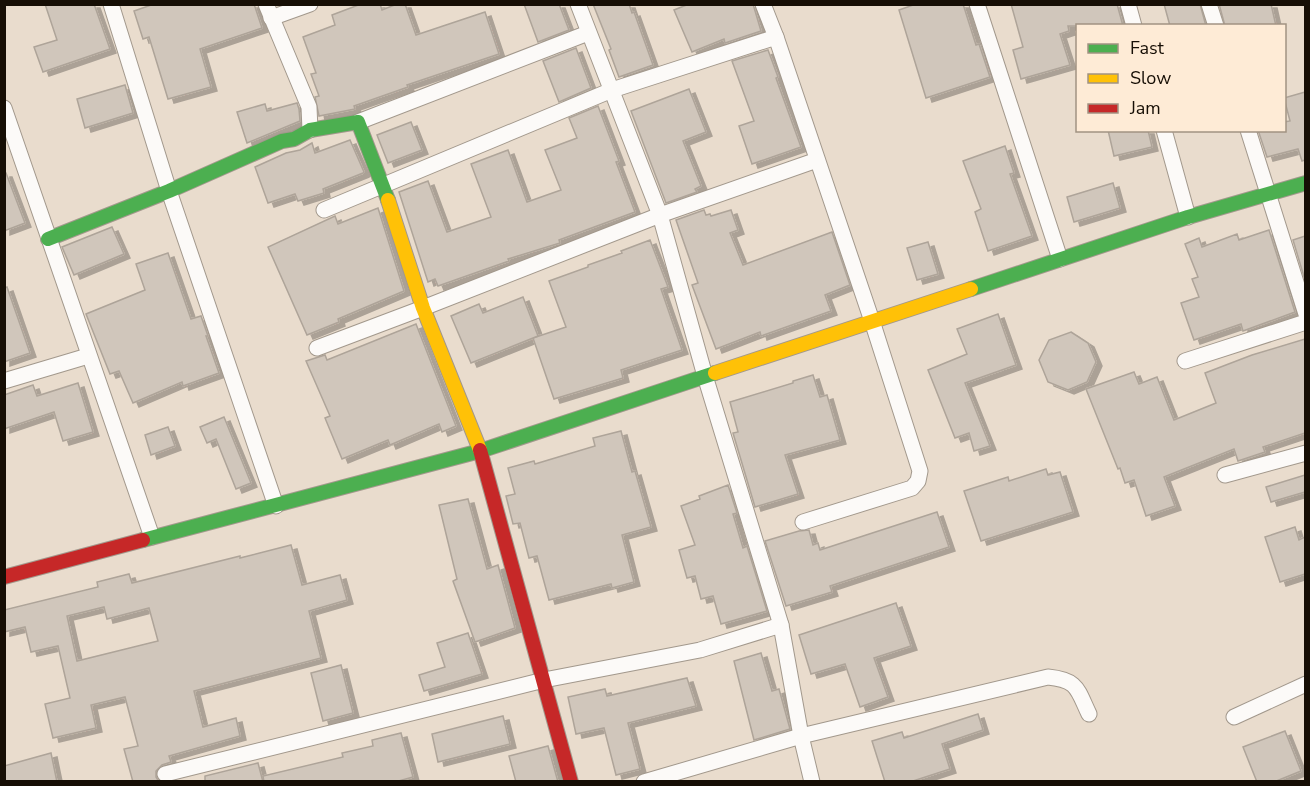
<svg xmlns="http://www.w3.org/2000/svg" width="1310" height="786" font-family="'Nunito Sans',sans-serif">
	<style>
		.building { fill: #d0c6bb; stroke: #aea499; stroke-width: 1.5; fill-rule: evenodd; filter: url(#shadow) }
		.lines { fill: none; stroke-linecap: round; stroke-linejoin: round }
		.street-casing { stroke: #a2988c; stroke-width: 17 }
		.fast-casing { stroke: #a2988c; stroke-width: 16 }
		.slow-casing { stroke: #a2988c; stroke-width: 16 }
		.jam-casing { stroke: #a2988c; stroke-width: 16 }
		.street { stroke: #fcfaf8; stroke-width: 15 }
		.fast { stroke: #4caf50; stroke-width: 14 }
		.slow { stroke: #ffc107; stroke-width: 14 }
		.jam { stroke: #c62828; stroke-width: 14 }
	</style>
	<defs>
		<filter id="shadow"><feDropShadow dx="6" dy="4" stdDeviation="0" flood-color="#0004"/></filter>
	</defs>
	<rect width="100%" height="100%" fill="#e9dccd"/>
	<g class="building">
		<polygon points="45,4 94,4 110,49 43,72 34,47 57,40"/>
		<polygon points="154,4 254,4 262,28 200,49 211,87 168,99 149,37 143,39 134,11"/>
		<polygon points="361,4 380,4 382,10 397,4 405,4 416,35 485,12 499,54 407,85 408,87 354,106 355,109 319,116 315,97 319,96 311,74 316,73 303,37 335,25 332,15"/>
		<polygon points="524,4 559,4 569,30 538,42"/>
		<polygon points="593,4 629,4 632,13 634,12 653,65 619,77 609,50 611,49"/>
		<polygon points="689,4 753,4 761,31 725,43 724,39 692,52 674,10"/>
		<polygon points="916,4 963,4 976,45 979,44 990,77 926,98 899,10"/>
		<polygon points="1011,4 1117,4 1123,26 1068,26 1069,31 1060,34 1070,65 1021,79 1013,50 1023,47"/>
		<polygon points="1164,4 1200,4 1206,26 1170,26"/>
		<polygon points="1219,4 1271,4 1276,26 1225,26"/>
		<polygon points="576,48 591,88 559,102 543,61"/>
		<polygon points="768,50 778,77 776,78 801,147 752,164 739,126 754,121 732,61"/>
		<polygon points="125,85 133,113 85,128 77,99"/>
		<polygon points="689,89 706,132 683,141 701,186 695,189 697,192 666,203 631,111"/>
		<polygon points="1305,92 1305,160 1302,161 1298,149 1267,157 1258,130 1284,130 1284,122 1290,121 1284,98"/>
		<polygon points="297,103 299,109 300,121 247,143 237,112 265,104 267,111"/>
		<polygon points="598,106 619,161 616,162 635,212 559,240 560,243 508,259 509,261 438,286 435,279 428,282 399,192 428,181 447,232 491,217 471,164 508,150 527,202 561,190 545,150 577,138 569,118"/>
		<polygon points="411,122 422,150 388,163 377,135"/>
		<polygon points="1108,130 1148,130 1152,147 1114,156"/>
		<polygon points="350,140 364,172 363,173 323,189 324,193 298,201 295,194 268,203 255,167 286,153 300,150 312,143 315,153"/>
		<polygon points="1005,146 1014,173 1010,174 1032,236 988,251 975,212 981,209 963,161"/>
		<polygon points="4,173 6,173 25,223 4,231"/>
		<polygon points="1113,183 1120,208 1074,222 1067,197"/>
		<polygon points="378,208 404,291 338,319 339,322 307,335 268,247 335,216 338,224"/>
		<polygon points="704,210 706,215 710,214 711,216 731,210 738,230 730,233 743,265 832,232 850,285 825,295 831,311 761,336 760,332 716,349 692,285 698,283 676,220"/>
		<polygon points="112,227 124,254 74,275 62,247"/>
		<polygon points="1269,230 1295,312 1243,331 1241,324 1194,340 1181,303 1199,297 1192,279 1198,277 1185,244 1199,238 1202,247 1237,234 1239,240"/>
		<polygon points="1305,236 1305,280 1293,240"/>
		<polygon points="650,240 668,287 661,289 682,350 621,370 623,378 554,399 533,338 566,327 549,281 588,267 588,265 622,253 621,251"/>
		<polygon points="928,242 938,274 917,280 907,248"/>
		<polygon points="168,253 191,319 201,316 208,336 206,336 219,373 183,386 182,382 133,403 119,371 110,374 86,314 145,290 136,264"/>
		<polygon points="7,287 30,353 4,362 4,288"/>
		<polygon points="523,297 538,336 471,363 451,316 479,304 483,313"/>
		<polygon points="998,314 1016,365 965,383 990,446 974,451 969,433 955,438 928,370 967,354 957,329"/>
		<polygon points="416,324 456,426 442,432 439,424 390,445 388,440 342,459 325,418 330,416 306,361 325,355 327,360"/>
		<polygon points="1071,332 1088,343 1096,362 1087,382 1068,390 1048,382 1039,360 1049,340"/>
		<polygon points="1305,339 1305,433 1263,447 1265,452 1238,461 1234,449 1164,477 1175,506 1146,516 1134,480 1125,483 1120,468 1118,469 1086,389 1134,372 1139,384 1157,377 1174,420 1216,403 1205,373 1252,355"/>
		<polygon points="813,375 820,397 827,395 840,440 785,455 798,494 755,507 733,433 738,432 730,402 793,383 793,381"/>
		<polygon points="78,383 93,432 63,441 54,412 4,429 4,395 33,385 37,396"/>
		<polygon points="224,417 251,483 236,489 216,439 207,443 200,427"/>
		<polygon points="168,427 175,446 151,455 145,435"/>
		<polygon points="621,431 632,472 635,471 651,527 622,535 634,582 612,588 611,584 549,600 537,556 529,558 520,523 513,524 506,496 515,494 508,468 534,461 535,464 595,446 593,438"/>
		<polygon points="1046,469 1048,475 1060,472 1073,512 981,541 964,491 1008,477 1009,481"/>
		<polygon points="1305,475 1305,492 1271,502 1266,487"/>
		<polygon points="728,485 737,513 733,514 743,548 747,546 767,611 721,624 713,596 701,599 695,576 687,578 679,550 695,545 681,506 700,499 699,496"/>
		<polygon points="468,499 487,569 498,565 515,628 475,642 453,581 457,579 439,505"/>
		<polygon points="937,512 949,547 830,586 832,592 786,606 765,541 799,531 809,530 813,545 818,543 820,550"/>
		<polygon points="1295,527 1299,540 1305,537 1305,574 1280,582 1265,537"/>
		<path d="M291 545 302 585 340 575 347 600 309 611 321 658 194 691 203 727 236 718 240 736 169 756 171 762 162 765 156 771V777L159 782H133L124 749 138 746 125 697 91 705 96 728 53 738 45 704 70 698 58 646 31 652 25 627 4 632V610L98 587 97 582 129 574 132 583 240 556V558ZM104 607 107 619 149 608 158 641 77 661 67 616Z"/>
		<polygon points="896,603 911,646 874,658 888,697 860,707 845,664 811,674 799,635"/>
		<polygon points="468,633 482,674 424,691 419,675 445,667 437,643"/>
		<polygon points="761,653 772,691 779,689 790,729 754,740 734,661"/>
		<polygon points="341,665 353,713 323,721 311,673"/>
		<polygon points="687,678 696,706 628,723 640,769 616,775 604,728 576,734 568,697 605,689 607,696"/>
		<polygon points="978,714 983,730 942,744 950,769 910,782 885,782 872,741 902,732 904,738"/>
		<polygon points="503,716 510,744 438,762 432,734"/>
		<polygon points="1285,731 1301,771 1274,782 1257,782 1243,747"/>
		<polygon points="401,733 413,777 395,782 264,782 263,776 343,757 342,753 373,746 372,740"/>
		<polygon points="548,746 558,782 516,782 509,756"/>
		<polygon points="51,753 57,782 4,782 4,766"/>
		<polygon points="258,763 263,782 205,782 205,776"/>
	</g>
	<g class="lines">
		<g class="street-casing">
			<g id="street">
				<polyline points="111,4 169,191 276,506"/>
				<polyline points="266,4 309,107 310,130"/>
				<polyline points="578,4 660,215 705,376 781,625 801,736 812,782"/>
				<polyline points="763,4 776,37 872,321 920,471 918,481 912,488 803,522"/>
				<polyline points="977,4 1060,259"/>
				<polyline points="1128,4 1134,26"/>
				<polyline points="1209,4 1216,26"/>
				<polyline points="271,18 310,4"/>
				<polyline points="4,108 152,537"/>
				<polyline points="358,122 588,33"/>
				<polyline points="1164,130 1188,217"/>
				<polyline points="1248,130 1306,314"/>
				<polyline points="324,210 612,90 776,37"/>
				<polyline points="317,348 423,308 660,215 817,160"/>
				<polyline points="1185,361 1306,322"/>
				<polyline points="4,381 88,356"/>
				<polyline points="1225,475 1306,453"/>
				<polyline points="1234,717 1306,684"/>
				<polyline points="165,774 544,680 700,650 781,625"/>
				<path d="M644 782 801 736 1048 677C1078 680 1077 689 1089 714"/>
			</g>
		</g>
		<g class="fast-casing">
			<g id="fast">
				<polyline points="48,239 169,191 282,141 294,139 310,130 358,122 388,200"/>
				<polyline points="971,289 1188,217 1306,183"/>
				<polyline points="143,540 480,451 715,373"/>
			</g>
		</g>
		<g class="slow-casing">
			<g id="slow">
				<polyline points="388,200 423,308 480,450"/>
				<polyline points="715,373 971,289"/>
			</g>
		</g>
		<g class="jam-casing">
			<g id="jam">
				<polyline points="480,450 571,782"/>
				<polyline points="4,577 143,540"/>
			</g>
		</g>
		<use href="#street" class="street"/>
		<use href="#fast" class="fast"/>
		<use href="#slow" class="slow"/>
		<use href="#jam" class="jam"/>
	</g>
	<rect width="1310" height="786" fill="none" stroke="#160e05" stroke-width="12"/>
	<rect x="1076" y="24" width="210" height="108" fill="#feebd6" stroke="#a19382" stroke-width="1.5"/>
	<rect x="1088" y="44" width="30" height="9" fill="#4caf50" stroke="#a19382" stroke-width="1.5"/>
	<text x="1130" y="54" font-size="18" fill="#160e05">Fast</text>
	<rect x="1088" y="74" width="30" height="9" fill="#ffc107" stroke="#a19382" stroke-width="1.5"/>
	<text x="1130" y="84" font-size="18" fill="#160e05">Slow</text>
	<rect x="1088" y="104" width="30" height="9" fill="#c62828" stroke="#a19382" stroke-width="1.5"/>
	<text x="1130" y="114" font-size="18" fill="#160e05">Jam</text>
</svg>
